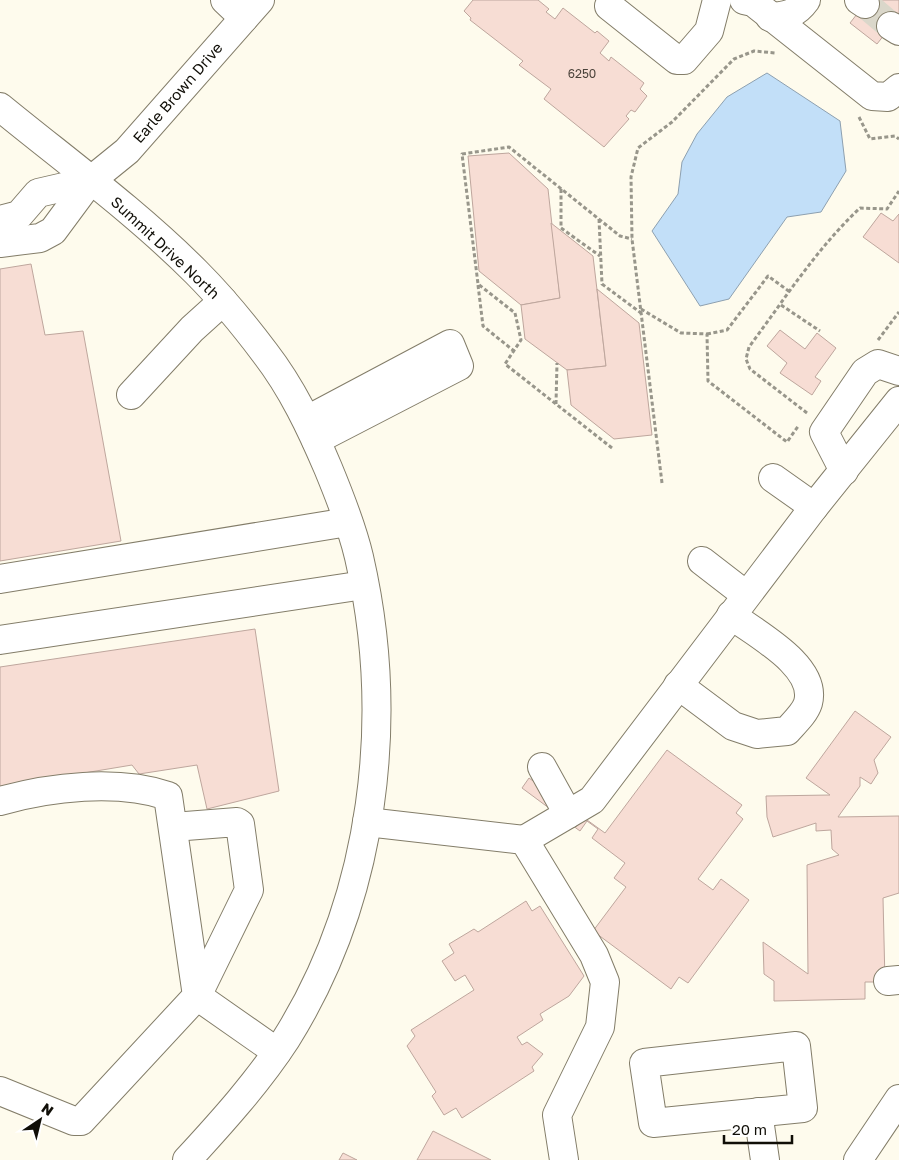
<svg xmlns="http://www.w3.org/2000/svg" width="899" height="1160" font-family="'Golos Text',sans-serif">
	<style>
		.water { fill: #c2dff8; stroke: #8da0b0 }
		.building { fill: #f7ddd4; stroke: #bea69d }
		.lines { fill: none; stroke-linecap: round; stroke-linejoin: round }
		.minor-tunnel { stroke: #dad7ca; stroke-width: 28; stroke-dasharray: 28 14; stroke-linecap: butt }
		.minor-casing { stroke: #837d69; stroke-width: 30 }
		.path { stroke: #98968b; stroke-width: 3; stroke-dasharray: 4 2.5; stroke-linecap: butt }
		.minor { stroke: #fff; stroke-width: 28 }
		.labels { text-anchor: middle; stroke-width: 4; stroke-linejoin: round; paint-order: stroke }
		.number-label { font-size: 12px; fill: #4a423a }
		.street-label { font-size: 15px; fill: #100e07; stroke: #fff }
	</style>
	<rect width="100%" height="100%" fill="#fefbed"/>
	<polygon class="water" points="767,73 840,121 846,171 821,212 787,217 729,299 700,306 652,231 678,194 682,162 697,134 727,97"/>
	<g class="building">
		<polygon points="473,0 538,0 549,9 546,12 555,19 563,8 595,33 597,31 609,41 600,53 609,61 611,57 644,83 640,89 647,96 635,112 631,110 626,116 629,119 604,147 544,99 551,89 519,65 523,61 470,20 471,18 464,11"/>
		<polygon points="868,0 899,0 899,16 877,44 850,23"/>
		<polygon points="509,153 548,189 560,298 521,305 479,271 468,156"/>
		<polygon points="881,213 893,221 899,214 899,263 863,237"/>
		<polygon points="551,223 593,256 606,366 567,370 525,339 521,305 560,298"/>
		<polygon points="31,264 45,335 83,331 121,541 0,561 0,269"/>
		<polygon points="597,289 639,323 652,435 614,439 571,405 567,370 606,366"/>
		<polygon points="780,330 805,349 817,333 836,348 815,377 821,381 812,395 780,373 787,363 767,346"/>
		<polygon points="255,629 279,791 207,809 197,765 139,774 132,765 0,787 0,667"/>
		<polygon points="855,711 891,737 874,760 878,773 871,784 860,777 860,786 838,817 899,816 899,893 883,898 885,982 865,982 865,999 774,1001 774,981 764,974 763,942 808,974 807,865 839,855 832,849 831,830 816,831 816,823 773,837 767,817 766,796 830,795 806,778"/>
		<polygon points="667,750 742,805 736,813 743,819 698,879 713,890 721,879 749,900 688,983 679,977 671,989 593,931 626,887 614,878 625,863 592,838 598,829 587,821 580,831 522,788 529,778 605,833"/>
		<polygon points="526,901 532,911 540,906 584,976 569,996 540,1014 543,1020 517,1037 522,1045 527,1042 543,1054 532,1067 534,1071 462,1118 456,1108 444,1115 432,1096 436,1092 407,1046 415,1036 411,1030 474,990 465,975 455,981 442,961 454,953 449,944 474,929 478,932"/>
		<polygon points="433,1131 491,1160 417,1160"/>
		<polygon points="343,1153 357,1160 339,1160"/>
	</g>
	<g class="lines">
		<polyline class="minor-tunnel" points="865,4 891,26"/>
		<g class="minor-casing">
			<g id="minor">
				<polyline points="225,0 244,18"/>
				<polyline points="744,0 753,2 872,96 888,97 899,88"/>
				<polyline points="859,0 865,4"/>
				<polyline points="609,6 677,60 684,60 709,31 717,0"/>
				<path d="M770 17C787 16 796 14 806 0"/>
				<polyline points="891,26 899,31"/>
				<path d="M0 107C66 161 136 212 196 272 221 297 244 325 265 353 292 388 311 428 328 468 340 497 352 527 359 557 396 718 375 897 286 1039 258 1082 222 1122 187 1160"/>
				<polyline points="0,220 19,215 38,193 90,181"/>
				<polyline points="0,243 40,238 53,231 90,181 127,151 260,0"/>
				<polyline points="131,395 192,329 223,301"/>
				<polyline points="307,420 450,344 459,366 316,440"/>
				<polyline points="844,471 824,432 865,372 878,364 899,371"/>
				<polyline points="773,478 814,507 899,401"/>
				<polyline points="702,561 746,595"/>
				<polyline points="0,579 348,522"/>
				<polyline points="0,640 364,585"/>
				<path d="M678 685 733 726 757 734 787 731C794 723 805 713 808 703 818 666 756 634 731 615"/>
				<polyline points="542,767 568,814"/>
				<path d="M0 801C50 787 117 779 168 796L197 996 81 1121H74L0 1091"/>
				<polyline points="367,822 524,840 594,955 605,982 600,1027 557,1115 564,1160"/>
				<polyline points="173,827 237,822 240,824 249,890 197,996 277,1052"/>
				<polyline points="524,840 592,800 814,507"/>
				<polyline points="888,981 899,980"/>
				<polygon points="796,1046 803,1108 653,1123 644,1063"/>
				<polyline points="758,1112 765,1160"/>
				<polyline points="858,1160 899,1099"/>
			</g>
		</g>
		<g class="path">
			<polyline points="859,117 870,139 895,136 899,139"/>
			<polyline points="561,189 561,228 600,256"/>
			<polyline points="599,219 602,284 641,313"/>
			<polyline points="478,285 483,326 514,351"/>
			<polyline points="781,305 820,331"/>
			<polyline points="641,309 681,333 707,334 708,381 787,442 799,425"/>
			<polyline points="707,334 727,330 768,276 790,292"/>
			<polyline points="878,340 899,312"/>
			<polyline points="556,404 557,363"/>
			<path d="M807 413 750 369 746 359 749 347C784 300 817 248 860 208L887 209 899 191"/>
			<polyline points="612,448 505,364 521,340 515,313 478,284 462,154 509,147 620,236 632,239"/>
			<polyline points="662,483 632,239 631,177 638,148 672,122 734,59 754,51 775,53"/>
		</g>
		<use href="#minor" class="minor"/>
	</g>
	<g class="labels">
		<g class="number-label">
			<text x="582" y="78">6250</text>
		</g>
		<g class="street-label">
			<text transform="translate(178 93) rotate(-49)" y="5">Earle Brown Drive</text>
			<text transform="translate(165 248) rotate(43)" y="5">Summit Drive North</text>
		</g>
	</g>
	<g transform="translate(40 1120) rotate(35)" stroke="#ffffff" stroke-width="4" paint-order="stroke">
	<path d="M0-4L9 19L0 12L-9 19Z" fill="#100e07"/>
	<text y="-8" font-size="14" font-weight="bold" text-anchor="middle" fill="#100e07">N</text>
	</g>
	<path d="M724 1135v8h68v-8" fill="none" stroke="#100e07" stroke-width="2.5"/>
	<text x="732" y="1135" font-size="15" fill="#100e07" stroke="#ffffff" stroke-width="4" paint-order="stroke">20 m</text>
</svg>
